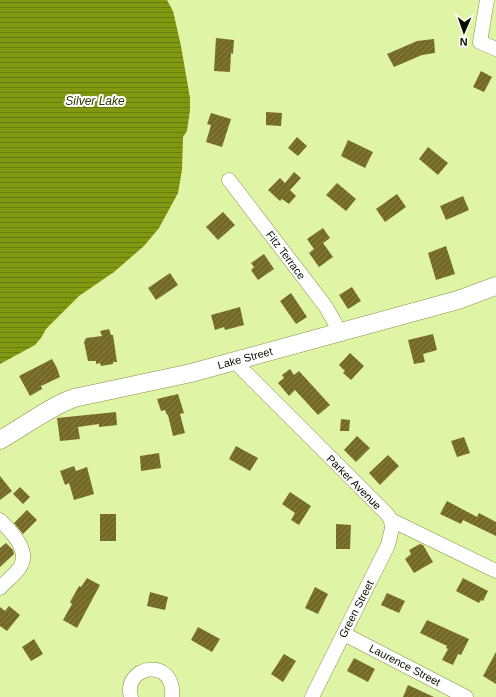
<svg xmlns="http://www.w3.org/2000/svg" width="496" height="697" font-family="Arial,sans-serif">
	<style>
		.water { fill: url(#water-rules) }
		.building { fill: url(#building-hatch) }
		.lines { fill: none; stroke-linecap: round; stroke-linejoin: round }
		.minor-casing { stroke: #809147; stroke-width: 15 }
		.tertiary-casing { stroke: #809147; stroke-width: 19 }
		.minor { stroke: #fff; stroke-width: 14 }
		.tertiary { stroke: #fff; stroke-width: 18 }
		.labels { text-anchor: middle; stroke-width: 4; stroke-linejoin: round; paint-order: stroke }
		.street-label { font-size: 11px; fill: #090f00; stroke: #fff }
		.water-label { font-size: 12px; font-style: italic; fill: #2e3805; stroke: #fff }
	</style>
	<defs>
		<pattern id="water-rules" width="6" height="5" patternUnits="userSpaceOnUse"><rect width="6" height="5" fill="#819911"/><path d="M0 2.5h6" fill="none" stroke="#687b0e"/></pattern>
		<pattern id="building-hatch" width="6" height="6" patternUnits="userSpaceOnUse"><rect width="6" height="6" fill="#746a25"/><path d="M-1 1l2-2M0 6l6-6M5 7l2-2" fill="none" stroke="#88814f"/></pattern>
	</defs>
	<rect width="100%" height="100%" fill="#e0f4a6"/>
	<polygon class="water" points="0,0 167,0 173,11 181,46 190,98 190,110 187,131 183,137 182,170 178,193 159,228 144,246 114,272 79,296 46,329 41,338 35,345 0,364"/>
	<g class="building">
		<polygon points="216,38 234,40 233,54 231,53 230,72 214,71"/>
		<polygon points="434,39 435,53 422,55 394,67 387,54 417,41"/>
		<polygon points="481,71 492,77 484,92 473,87"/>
		<polygon points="266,112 282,113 281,126 266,125"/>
		<polygon points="211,113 231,119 222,147 206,142 211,125 207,124"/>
		<polygon points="297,137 307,146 298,156 288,148"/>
		<polygon points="348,140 373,152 365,168 341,156"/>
		<polygon points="428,147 448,163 438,175 419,159"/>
		<polygon points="294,172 301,178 290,190 296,196 289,204 282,199 280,201 268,190 280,178 285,183"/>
		<polygon points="337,183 356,199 346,211 326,195"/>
		<polygon points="397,194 406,207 385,222 376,209"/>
		<polygon points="463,196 469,210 446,220 440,206"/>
		<polygon points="223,212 235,225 218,240 206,227"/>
		<polygon points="323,228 330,238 323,243 333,257 319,267 309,253 314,249 307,239"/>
		<polygon points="446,246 455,274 436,280 428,253"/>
		<polygon points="264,254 274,269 258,280 251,270 254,267 251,263"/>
		<polygon points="170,273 178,285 156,300 148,288"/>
		<polygon points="352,287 361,301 348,309 339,295"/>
		<polygon points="291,293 307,317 296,324 280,301"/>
		<polygon points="240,307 244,325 225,330 224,327 215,330 211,315"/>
		<polygon points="109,329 111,335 113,335 117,362 113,362 113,364 101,366 100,363 96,364 96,361 88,361 84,342 86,338 102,336 100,331"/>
		<polygon points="433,334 437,350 423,354 425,362 414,364 408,340"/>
		<polygon points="350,353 364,366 351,380 343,373 345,371 339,365"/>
		<polygon points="52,359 57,368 60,377 41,386 42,389 30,396 19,376"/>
		<polygon points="290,369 294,375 299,371 330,405 318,415 295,390 289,396 278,383 284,378 282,375"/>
		<polygon points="178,394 184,413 180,414 185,433 173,436 168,415 167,415 165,410 161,411 157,399"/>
		<polygon points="116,412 117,425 99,427 99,424 78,427 80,439 60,441 57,418"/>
		<polygon points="341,419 350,420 349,431 340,431"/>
		<polygon points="357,436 370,448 356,462 344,450"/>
		<polygon points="464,437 470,453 457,457 451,441"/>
		<polygon points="236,446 258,458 250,471 229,459"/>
		<polygon points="159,453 161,468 141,471 140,456"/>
		<polygon points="388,455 399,466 380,485 369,473"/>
		<polygon points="74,466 76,471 87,467 94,494 74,500 69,483 65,485 60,471"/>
		<polygon points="0,476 12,491 0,500"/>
		<polygon points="20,487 30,497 23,504 13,494"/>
		<polygon points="290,492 311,506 299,525 291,520 295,513 282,504"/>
		<polygon points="447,501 477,517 479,513 496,522 496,536 463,520 461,524 440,514"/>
		<polygon points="27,510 37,520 23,534 14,523"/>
		<rect x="100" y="514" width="16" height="27"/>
		<polygon points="336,524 351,525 350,549 336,549"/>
		<polygon points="6,543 13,550 14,554 0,567 0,548"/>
		<polygon points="420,544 423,545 433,562 414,573 405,559 411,554 409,550"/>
		<polygon points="87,578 100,585 77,628 63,620 72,604 70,602 79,586 81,587"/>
		<polygon points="463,578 488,591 483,601 481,600 479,603 456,591"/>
		<polygon points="315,587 328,594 318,614 305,608"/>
		<polygon points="150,592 168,597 165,610 147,606"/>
		<polygon points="387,593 405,601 399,613 381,605"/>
		<polygon points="9,606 20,615 7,631 0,626 0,607 5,611"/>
		<polygon points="427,620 469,639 461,655 458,654 453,665 442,660 448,649 446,648 447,646 420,633"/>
		<polygon points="198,627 220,639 212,652 191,640"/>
		<polygon points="34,639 43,654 31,661 22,647"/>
		<polygon points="496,652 496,684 483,676"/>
		<polygon points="284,654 296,661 283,682 271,674"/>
		<polygon points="354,658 375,669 368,682 347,671"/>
		<polygon points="408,685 434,697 403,697"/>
	</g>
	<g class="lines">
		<g class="minor-casing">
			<g id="minor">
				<polyline points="487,0 480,42 496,49"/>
				<polyline points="229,180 326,307 335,323 337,333"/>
				<polyline points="234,361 387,514 391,520 496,571"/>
				<path d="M0 520C10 531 31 550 20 567 15 575 6 581 0 588"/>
				<polyline points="344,634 466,697"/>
				<path d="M131 697C122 665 176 656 172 697"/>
				<polyline points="312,697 388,545 392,528 391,520"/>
			</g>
		</g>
		<g class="tertiary-casing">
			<path id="tertiary" d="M0 440C25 426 47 408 74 398L191 373 458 300 496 286"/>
		</g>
		<use href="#minor" class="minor"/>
		<use href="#tertiary" class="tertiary"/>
	</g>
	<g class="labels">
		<g class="street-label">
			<text transform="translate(286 255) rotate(53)" y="4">Fitz Terrace</text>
			<text transform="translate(245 358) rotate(-15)" y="4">Lake Street</text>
			<text transform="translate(354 482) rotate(45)" y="4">Parker Avenue</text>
			<text transform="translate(356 609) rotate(-63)" y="4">Green Street</text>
			<text transform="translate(405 665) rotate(27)" y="4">Laurence Street</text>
		</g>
		<g class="water-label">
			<text x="95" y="105">Silver Lake</text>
		</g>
	</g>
	<g transform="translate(464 32) rotate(182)" stroke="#ffffff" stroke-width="3" paint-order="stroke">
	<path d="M0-3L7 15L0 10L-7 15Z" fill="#090f00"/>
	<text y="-6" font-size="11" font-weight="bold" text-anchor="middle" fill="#090f00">N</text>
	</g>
</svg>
